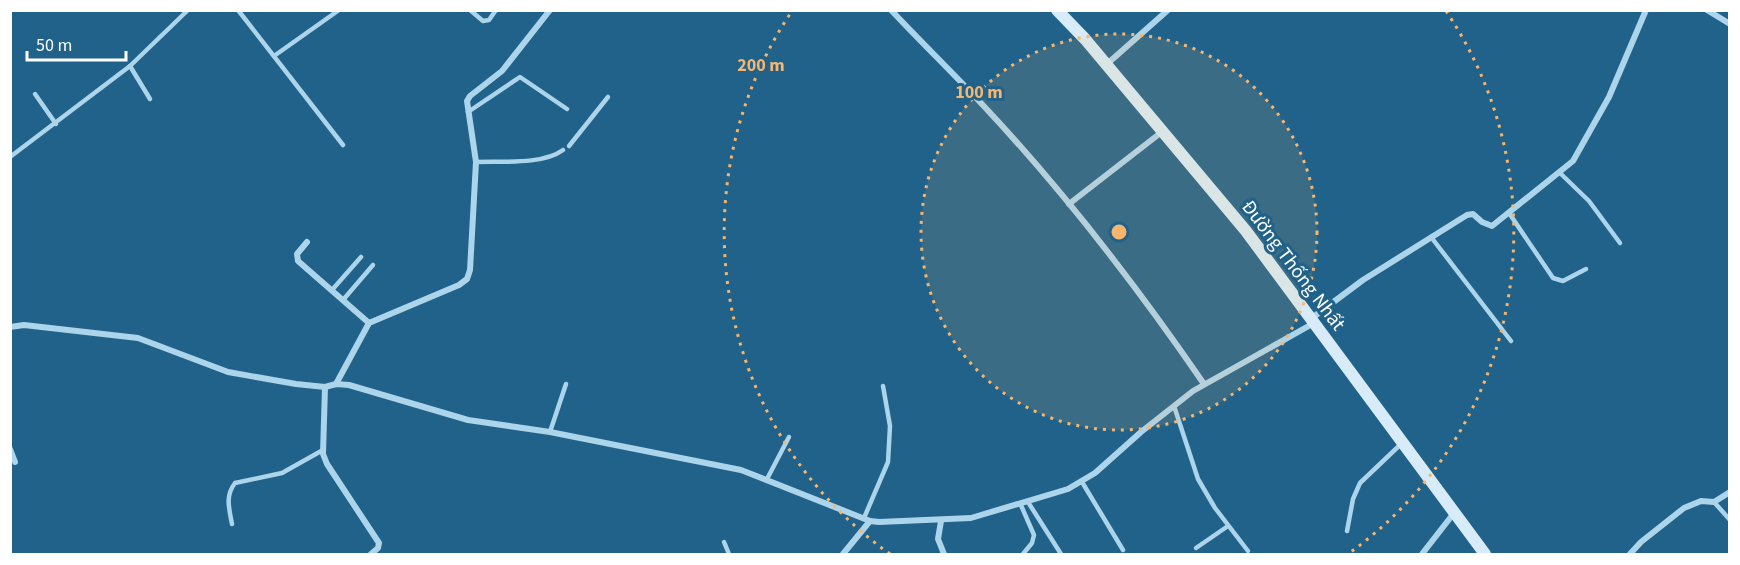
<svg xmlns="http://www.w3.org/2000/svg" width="1740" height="565" font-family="'Source Sans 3',sans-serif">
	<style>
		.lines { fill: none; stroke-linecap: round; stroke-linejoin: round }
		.lane { stroke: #acd4ea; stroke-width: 4.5 }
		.street { stroke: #acd4ea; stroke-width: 6 }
		.secondary { stroke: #d7ecf8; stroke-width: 12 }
		.ring { fill: none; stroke: #f8b56d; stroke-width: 3; stroke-dasharray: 3 6 }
		.labels { text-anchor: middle; stroke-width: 6; stroke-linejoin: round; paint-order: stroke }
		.street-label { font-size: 20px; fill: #fff; stroke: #206289 }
		.centre { fill: #f8b56d; stroke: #206289; stroke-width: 3 }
		.ring-label { font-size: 18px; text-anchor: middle; font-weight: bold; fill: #f8b56d; stroke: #206289; stroke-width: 6; stroke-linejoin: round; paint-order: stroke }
	</style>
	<rect width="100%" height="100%" fill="#206289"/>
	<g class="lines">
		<g class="lane">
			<polyline points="238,10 343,145"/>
			<polyline points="470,10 483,21 489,20 496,10"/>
			<polyline points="274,56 339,10"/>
			<polyline points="130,66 150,99"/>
			<polyline points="35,94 56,124"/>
			<polyline points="468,112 520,77 567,109"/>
			<polyline points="569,146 608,97"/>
			<polyline points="10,157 130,66 188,10"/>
			<path d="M476 162C501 161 543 165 563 150"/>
			<polyline points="1560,173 1589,201 1620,243"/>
			<polyline points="1509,213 1553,278 1563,281 1586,269"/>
			<polyline points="1431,237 1511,341"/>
			<polyline points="332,290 361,257"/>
			<polyline points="343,300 373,265"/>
			<polyline points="1174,406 1198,479 1215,508 1248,551"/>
			<polyline points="550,432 566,384"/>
			<polyline points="767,479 789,437"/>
			<polyline points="1082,482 1123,550"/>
			<polyline points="1028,502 1061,554"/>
			<polyline points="1714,502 1730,520"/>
			<polyline points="1020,503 1034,535 1032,543 1023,554"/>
			<polyline points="864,518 888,462 890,426 883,386"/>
			<path d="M232 524C229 508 225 496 235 483L282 473 323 450"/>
			<polyline points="1347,531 1353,499 1360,483 1401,444"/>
			<polyline points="724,542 729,554"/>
			<polyline points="1196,548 1228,526"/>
		</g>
		<g class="street">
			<path d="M891 10C920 41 951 71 980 102 1062 189 1136 285 1204 384"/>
			<polyline points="1707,10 1730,24"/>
			<polyline points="1107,64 1168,10"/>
			<polyline points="1069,204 1163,131"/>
			<polyline points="307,242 297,254 298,261 369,323"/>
			<polyline points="1312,318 1363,280 1467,215 1473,214 1482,222 1492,226 1573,161 1609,97 1646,10"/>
			<polyline points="10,327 24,325 138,338 228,372 296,384 325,387 336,384 349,385 468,420 550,432 741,470 870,521 879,522 971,518 1068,489 1095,473 1141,432 1193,391 1314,323"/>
			<polyline points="336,384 369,323 459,285 467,279 470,270 476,162 467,101 470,96 502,71 550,10"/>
			<polyline points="325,387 323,454 327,464 379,543 378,548 371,554"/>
			<polyline points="10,449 15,462"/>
			<polyline points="941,521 938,539 944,554"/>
			<polyline points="843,554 870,521"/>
			<polyline points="1422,554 1454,513"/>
			<polyline points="1630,554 1641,542 1684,508 1701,501 1714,502 1730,492"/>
		</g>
		<polyline class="secondary" points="1057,10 1085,39 1246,231 1485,554"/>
	</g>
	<circle cx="1119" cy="232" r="198" fill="#f8b56d" fill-opacity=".12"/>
	<g class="ring">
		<circle cx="1119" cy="232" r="198"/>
		<path d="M890 554A395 395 0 0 1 792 11M1446 11A395 395 0 0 1 1348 554"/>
	</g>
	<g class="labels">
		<g class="street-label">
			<text transform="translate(1294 265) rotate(53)" y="7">Đường Thống Nhất</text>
		</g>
	</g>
	<circle cx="1119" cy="232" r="9" class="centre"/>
	<g class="ring-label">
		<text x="761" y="71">200 m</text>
		<text x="979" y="98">100 m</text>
	</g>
	<rect width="1740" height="565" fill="none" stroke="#ffffff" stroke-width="24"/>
	<path d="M27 51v9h99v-9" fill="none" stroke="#ffffff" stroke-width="3"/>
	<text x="36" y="51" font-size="18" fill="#ffffff" stroke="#206289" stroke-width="4.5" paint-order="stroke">50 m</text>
</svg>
